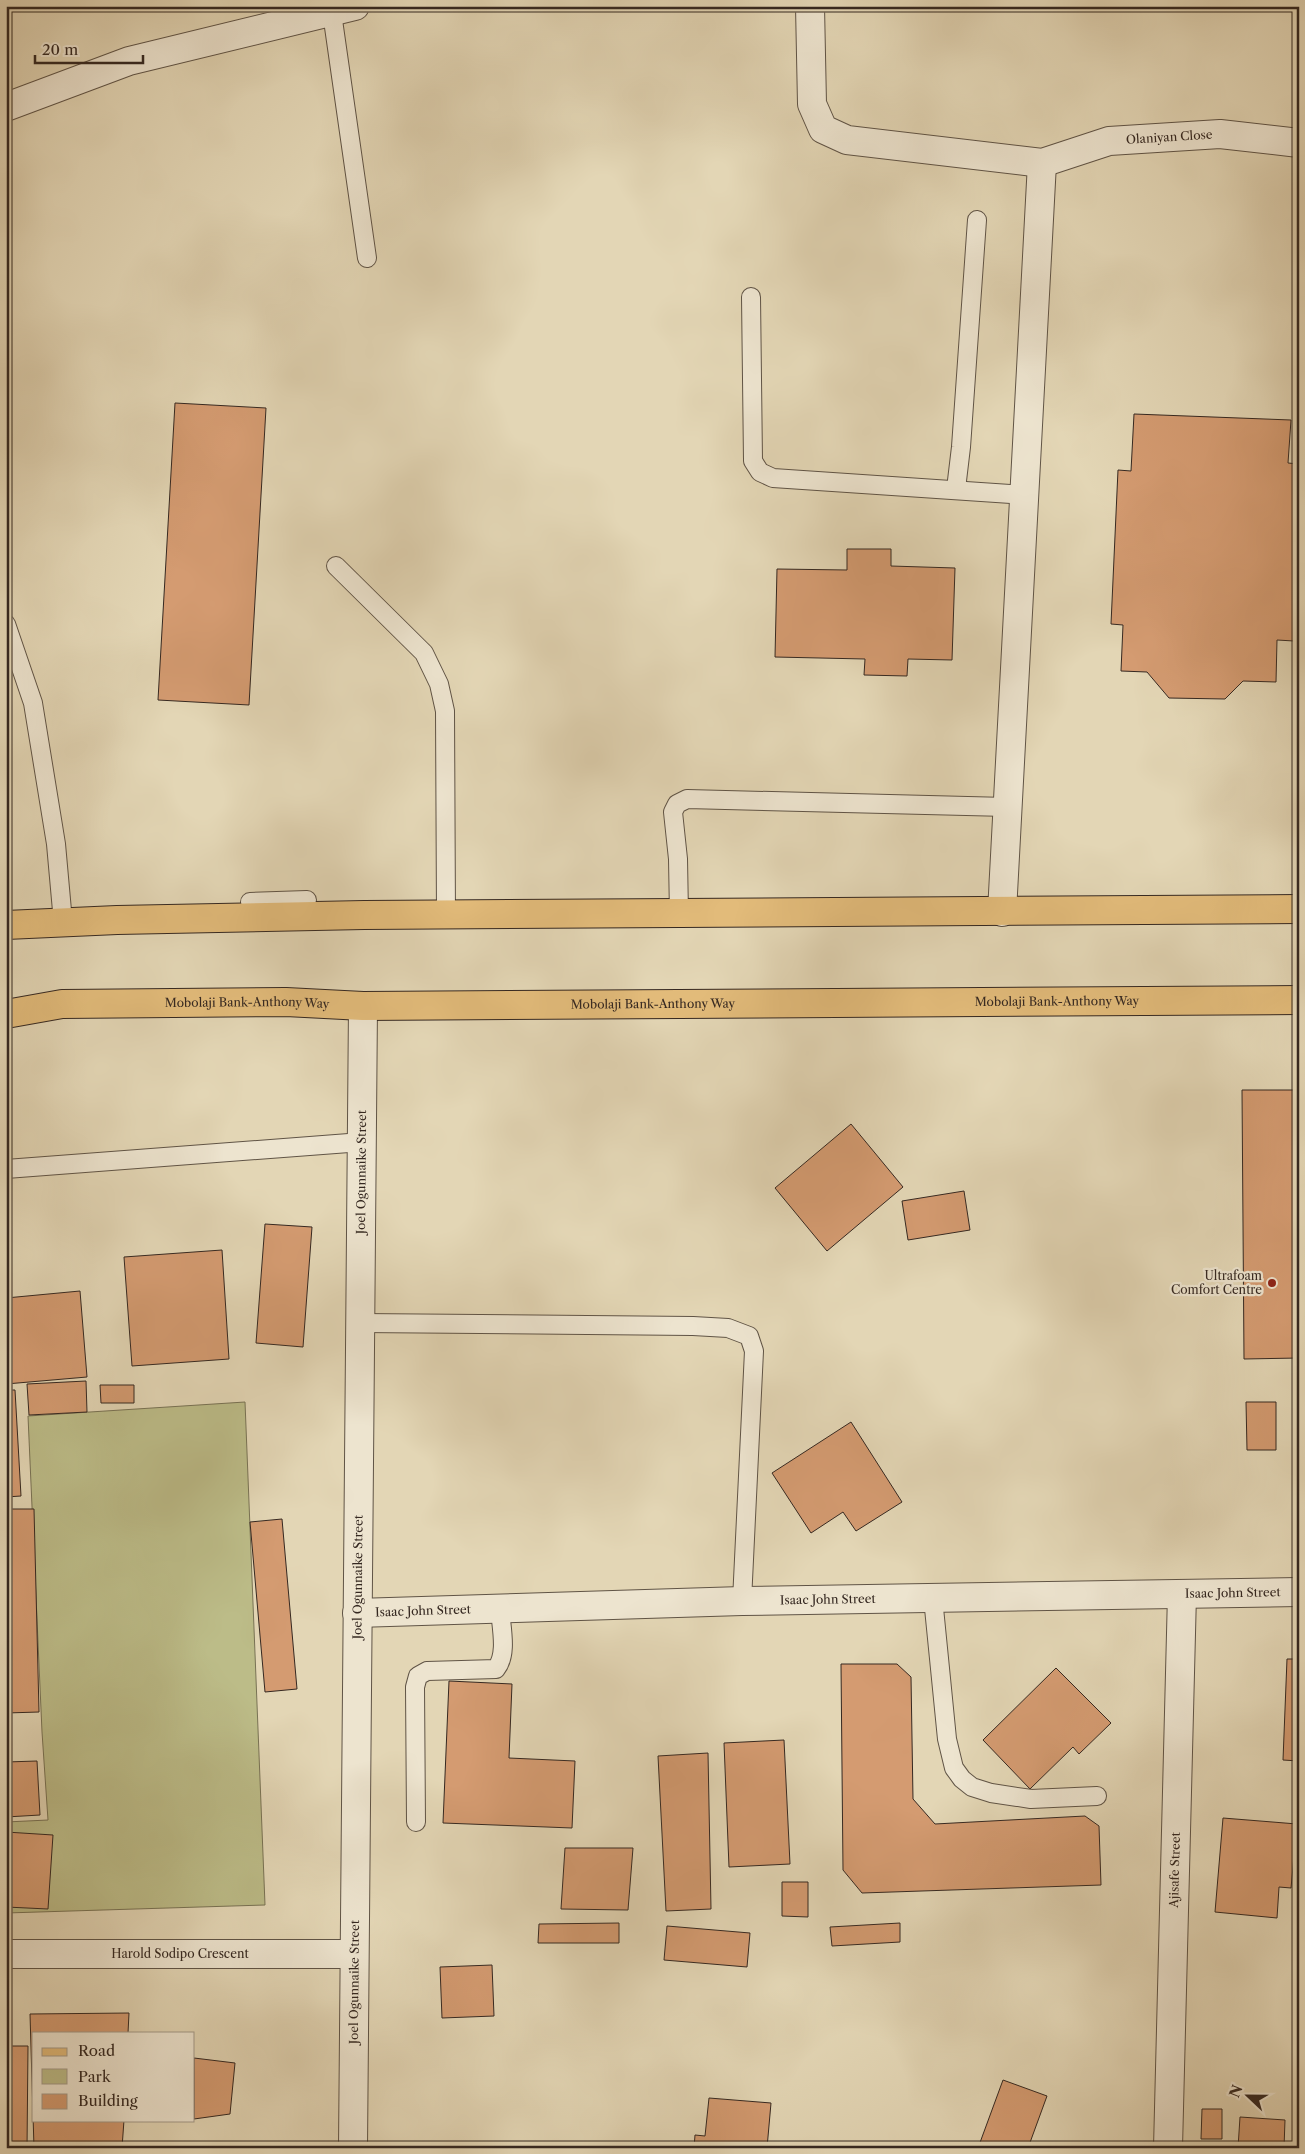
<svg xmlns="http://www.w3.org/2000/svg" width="1305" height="2154" font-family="'Libre Caslon Text',serif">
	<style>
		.green { fill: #bcbc88; stroke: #787254 }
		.building { fill: #d49b71; stroke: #352821 }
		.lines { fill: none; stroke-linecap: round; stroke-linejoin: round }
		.service-casing { stroke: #605446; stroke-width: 20 }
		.minor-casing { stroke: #605446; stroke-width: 30 }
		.tertiary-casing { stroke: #605446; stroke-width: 30 }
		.primary-casing { stroke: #352821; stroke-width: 30 }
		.service { stroke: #ede4cf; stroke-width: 18 }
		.minor { stroke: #ede4cf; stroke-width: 28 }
		.tertiary { stroke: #ede4cf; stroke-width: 28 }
		.primary { stroke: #e2bb7a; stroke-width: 28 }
		.poi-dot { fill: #8f2418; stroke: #ede4cf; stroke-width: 2 }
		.labels { text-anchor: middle; stroke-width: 4.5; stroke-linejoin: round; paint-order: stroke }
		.street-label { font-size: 12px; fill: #352821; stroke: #ede4cf }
		.poi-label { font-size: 12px; fill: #352821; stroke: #ede4cf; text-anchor: end }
	</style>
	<rect width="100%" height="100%" fill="#e3d6b5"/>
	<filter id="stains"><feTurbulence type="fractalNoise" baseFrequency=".004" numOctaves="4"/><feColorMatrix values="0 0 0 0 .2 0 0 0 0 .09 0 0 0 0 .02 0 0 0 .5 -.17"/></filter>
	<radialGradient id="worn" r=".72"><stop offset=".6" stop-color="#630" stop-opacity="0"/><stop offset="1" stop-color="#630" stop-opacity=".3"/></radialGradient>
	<polygon class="green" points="245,1402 265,1905 6,1913 6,1822 48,1820 42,1732 28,1416"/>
	<g class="building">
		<polygon points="175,403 266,408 249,705 158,700"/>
		<polygon points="1134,414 1291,420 1288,463 1299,464 1299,530 1294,641 1277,640 1276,682 1243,681 1225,699 1169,698 1147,672 1121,671 1123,625 1111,624 1118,470 1131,471"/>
		<polygon points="847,549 891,549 891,566 955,568 952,660 908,659 907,676 864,675 865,659 775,657 777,569 847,570"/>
		<polygon points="1242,1090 1299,1090 1299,1358 1244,1359"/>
		<polygon points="851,1124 903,1187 827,1251 775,1188"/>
		<polygon points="964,1191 970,1230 908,1240 902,1201"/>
		<polygon points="265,1224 312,1227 303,1347 256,1343"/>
		<polygon points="222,1250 229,1359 132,1366 124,1257"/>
		<polygon points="80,1291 87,1377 6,1384 6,1298"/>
		<polygon points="86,1381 87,1412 29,1415 27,1384"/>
		<polygon points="100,1385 134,1385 134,1403 101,1403"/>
		<polygon points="6,1390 15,1390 21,1496 6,1497"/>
		<polygon points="1246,1402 1276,1402 1276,1450 1247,1450"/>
		<polygon points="851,1422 902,1502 856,1531 843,1512 811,1533 772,1473"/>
		<polygon points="6,1509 34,1509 39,1712 6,1713"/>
		<polygon points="282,1519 297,1689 265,1692 250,1522"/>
		<polygon points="1287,1659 1299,1659 1299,1761 1283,1760"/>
		<polygon points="841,1664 897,1664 911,1677 913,1799 935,1824 1085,1816 1099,1826 1101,1885 862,1893 843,1870"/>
		<polygon points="1056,1668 1111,1723 1079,1754 1073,1747 1030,1789 983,1740"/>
		<polygon points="449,1681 512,1684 509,1758 575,1761 572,1828 443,1823"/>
		<polygon points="784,1740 790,1864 729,1867 724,1743"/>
		<polygon points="708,1753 711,1909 666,1911 658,1756"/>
		<polygon points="37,1761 40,1815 6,1817 6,1762"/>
		<polygon points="1223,1818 1297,1824 1291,1888 1279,1887 1277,1918 1215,1912"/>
		<polygon points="6,1832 53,1835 48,1909 6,1907"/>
		<polygon points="565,1848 633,1848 628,1910 561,1909"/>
		<polygon points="782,1882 808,1882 808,1917 782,1916"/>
		<polygon points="619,1923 619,1943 538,1943 539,1924"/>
		<polygon points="900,1923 900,1942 832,1946 830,1927"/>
		<polygon points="667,1926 750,1933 747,1967 664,1960"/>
		<polygon points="492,1965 494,2016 442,2018 440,1967"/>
		<polygon points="129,2013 128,2033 34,2033 34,2120 124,2120 122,2148 34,2148 30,2014"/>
		<polygon points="6,2046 28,2046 27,2148 6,2148"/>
		<polygon points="194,2058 235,2063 230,2114 194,2119"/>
		<polygon points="1003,2080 1047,2096 1028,2148 978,2148"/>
		<polygon points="709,2098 771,2103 767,2148 694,2148 695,2135 705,2136"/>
		<polygon points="1202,2109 1222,2109 1222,2139 1201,2139"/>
		<polygon points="1240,2117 1285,2120 1284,2148 1238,2148"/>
	</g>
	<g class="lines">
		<g class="service-casing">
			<g id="service">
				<polyline points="332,13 367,258"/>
				<polyline points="751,297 753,461 760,472 773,478 1024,495"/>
				<polyline points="956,489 961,447 977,220"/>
				<polyline points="336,566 424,653 439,684 445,711 446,915"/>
				<polyline points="6,624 33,703 56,844 63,922"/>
				<polyline points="250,902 307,900"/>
				<polyline points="679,914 678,859 673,812 677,804 687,799 1007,807"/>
				<polyline points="6,1169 362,1142"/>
				<polyline points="360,1323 693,1326 728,1328 749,1336 754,1351 742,1601"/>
				<polyline points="933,1598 947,1739 954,1768 962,1779 972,1787 991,1793 1031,1799 1097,1796"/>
				<path d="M416 1822 415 1687 418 1676 427 1671 496 1669C508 1654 501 1627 500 1609"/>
			</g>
		</g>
		<g class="minor-casing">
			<g id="minor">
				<path id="s1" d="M810 6 812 104 823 129 847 140 1042 163 1109 141 1220 134 1299 143"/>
				<polyline points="6,107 129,61 355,6"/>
				<polyline points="1002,912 1042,163"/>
				<path id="s2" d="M357 1613 742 1601 1299 1592"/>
				<path id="s3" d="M6 1954H354"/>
				<path id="s4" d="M1168 2148 1182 1594"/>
			</g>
		</g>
		<g class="tertiary-casing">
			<g id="tertiary">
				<path id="s5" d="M353 2148 363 1006"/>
			</g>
		</g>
		<g class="primary-casing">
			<g id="primary">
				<polyline points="6,925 117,920 364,915 1299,909"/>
				<path id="s6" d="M6 1014 62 1004 286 1002 363 1006 1299 1000"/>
			</g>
		</g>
		<use href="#service" class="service"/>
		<use href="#minor" class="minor"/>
		<use href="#tertiary" class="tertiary"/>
		<use href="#primary" class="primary"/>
	</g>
	<circle class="poi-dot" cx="1272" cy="1283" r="5"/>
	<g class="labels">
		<g class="street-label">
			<text dy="4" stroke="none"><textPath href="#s1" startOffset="479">Olaniyan Close</textPath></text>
			<text dy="4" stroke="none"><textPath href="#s6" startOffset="1052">Mobolaji Bank-Anthony Way</textPath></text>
			<text dy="4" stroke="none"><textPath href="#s6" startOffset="242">Mobolaji Bank-Anthony Way</textPath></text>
			<text dy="4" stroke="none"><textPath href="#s6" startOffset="648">Mobolaji Bank-Anthony Way</textPath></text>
			<text dy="4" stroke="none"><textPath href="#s5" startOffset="976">Joel Ogunnaike Street</textPath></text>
			<text dy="4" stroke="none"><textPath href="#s5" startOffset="571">Joel Ogunnaike Street</textPath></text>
			<text dy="4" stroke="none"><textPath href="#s2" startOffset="876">Isaac John Street</textPath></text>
			<text dy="4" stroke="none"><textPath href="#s2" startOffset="471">Isaac John Street</textPath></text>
			<text dy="4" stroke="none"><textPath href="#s2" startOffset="66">Isaac John Street</textPath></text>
			<text dy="4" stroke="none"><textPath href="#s4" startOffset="278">Ajisafe Street</textPath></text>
			<text dy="4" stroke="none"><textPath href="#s3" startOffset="174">Harold Sodipo Crescent</textPath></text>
			<text dy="4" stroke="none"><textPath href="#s5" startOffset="166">Joel Ogunnaike Street</textPath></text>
		</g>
		<g class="poi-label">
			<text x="1262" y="1280">Ultrafoam<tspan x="1262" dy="14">Comfort Centre</tspan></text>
		</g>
	</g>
	<rect width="1305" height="2154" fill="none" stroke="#e3d6b5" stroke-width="25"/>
	<rect x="8" y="8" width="1290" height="2139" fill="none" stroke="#352821" stroke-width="2.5"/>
	<rect x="12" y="12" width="1280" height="2129" fill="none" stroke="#352821"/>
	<rect x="32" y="2032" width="162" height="90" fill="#ede4cf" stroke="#a39989"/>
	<rect x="42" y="2048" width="25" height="8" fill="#e2bb7a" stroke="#a39989"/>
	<text x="78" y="2056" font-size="15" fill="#352821">Road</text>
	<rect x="42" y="2069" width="25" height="15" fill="#bcbc88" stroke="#a39989"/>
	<text x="78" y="2082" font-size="15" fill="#352821">Park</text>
	<rect x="42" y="2094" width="25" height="15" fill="#d49b71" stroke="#a39989"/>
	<text x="78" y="2106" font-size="15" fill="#352821">Building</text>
	<g transform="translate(1248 2096) rotate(292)" stroke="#ede4cf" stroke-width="4" paint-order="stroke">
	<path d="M0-4L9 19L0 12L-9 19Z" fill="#352821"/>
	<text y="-8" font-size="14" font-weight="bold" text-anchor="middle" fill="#352821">N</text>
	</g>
	<path d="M35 55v8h108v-8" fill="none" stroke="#352821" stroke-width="2.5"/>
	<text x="42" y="55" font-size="15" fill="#352821" stroke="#ede4cf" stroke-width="4" paint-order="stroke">20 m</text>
	<rect width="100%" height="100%" filter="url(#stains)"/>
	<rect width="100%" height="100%" fill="url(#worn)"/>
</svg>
